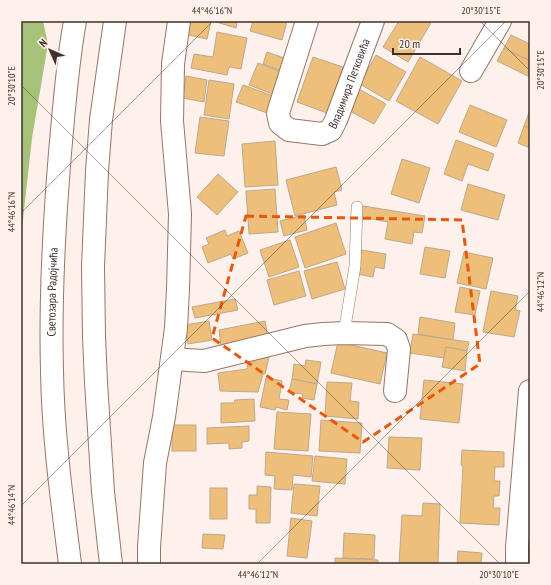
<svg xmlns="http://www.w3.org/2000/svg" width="551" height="585" font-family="'PT Sans Narrow',sans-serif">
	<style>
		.forest { fill: #a6c178 }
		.building { fill: #eebf7a; stroke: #bba88e }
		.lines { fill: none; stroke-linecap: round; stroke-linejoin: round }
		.lane-casing { stroke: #947768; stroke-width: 12 }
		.street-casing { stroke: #947768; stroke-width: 24 }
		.secondary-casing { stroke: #947768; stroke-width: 24 }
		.lane { stroke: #fff; stroke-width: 11 }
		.street { stroke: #fff; stroke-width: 22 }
		.secondary { stroke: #fff; stroke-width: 22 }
		.marked { fill: none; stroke: #e8590c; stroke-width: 3; stroke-dasharray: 8 5; stroke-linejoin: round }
		.ticks { fill: none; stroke: #3e312b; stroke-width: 1; stroke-opacity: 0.45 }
		.labels { text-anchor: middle; stroke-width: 3; stroke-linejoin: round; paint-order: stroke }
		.street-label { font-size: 12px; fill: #3e312b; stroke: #fef0ea }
		.neatline { fill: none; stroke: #3e312b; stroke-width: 1.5 }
		.ticks-label { font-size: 10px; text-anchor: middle; fill: #3e312b }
	</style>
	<rect width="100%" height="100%" fill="#fef0ea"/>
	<polygon class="forest" points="21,21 43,21 48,44 32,138 22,228 21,273"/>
	<g class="building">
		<polygon points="191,21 206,21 211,22 207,39 188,35"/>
		<polygon points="213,21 237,21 236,28"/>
		<polygon points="253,21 287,21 282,40 250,31"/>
		<polygon points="399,21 428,21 431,23 408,62 383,47"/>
		<polygon points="217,32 247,38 241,69 229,67 227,75 191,68 194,54 213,57"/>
		<polygon points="511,35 530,44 530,61 504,48"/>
		<polygon points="504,48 530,61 530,77 497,61"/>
		<polygon points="267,52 287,59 282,71 263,64"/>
		<polygon points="376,55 406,72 389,101 360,84"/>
		<polygon points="313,57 343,67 327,113 297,102"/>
		<polygon points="420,57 462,81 438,124 396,101"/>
		<polygon points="258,63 284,73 275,95 249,85"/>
		<polygon points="186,76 207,80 204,102 183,98"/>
		<polygon points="209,80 234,84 229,119 204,115"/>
		<polygon points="243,85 276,97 270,114 236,102"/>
		<polygon points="357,88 386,104 374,124 346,109"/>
		<polygon points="470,105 507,120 496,147 459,132"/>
		<polygon points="530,110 530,128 524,126"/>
		<polygon points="200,117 229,121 224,156 195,153"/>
		<polygon points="524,126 530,128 530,148 518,143"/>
		<polygon points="456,140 494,154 488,171 468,164 462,181 444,174"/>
		<polygon points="275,141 278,185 245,187 242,144"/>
		<polygon points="402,159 430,168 419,203 391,194"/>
		<polygon points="336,167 342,190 334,192 337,205 295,216 286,180"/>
		<polygon points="218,174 238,192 217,215 197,197"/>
		<polygon points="468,184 505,195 498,220 461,210"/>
		<polygon points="275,189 278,232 249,234 246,191"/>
		<polygon points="363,206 425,216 422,233 414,232 412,244 385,239 388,222 361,217"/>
		<polygon points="304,215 307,230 284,236 280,221"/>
		<polygon points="336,223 346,254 305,268 295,237"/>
		<polygon points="225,230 227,236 239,231 248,253 233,259 231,254 208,263 202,247 209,244 206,238"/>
		<polygon points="290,240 299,267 269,277 260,250"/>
		<polygon points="425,247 450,251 445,278 420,274"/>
		<polygon points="361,250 386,254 384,269 375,267 373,277 357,274"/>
		<polygon points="464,252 493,258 486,289 457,283"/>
		<polygon points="337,262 345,289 312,299 304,271"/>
		<polygon points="299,271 306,296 274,305 267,280"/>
		<polygon points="460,287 480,291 475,315 455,312"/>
		<polygon points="491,291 518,296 515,310 520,311 514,337 483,332"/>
		<polygon points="235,299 238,310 195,318 192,307"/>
		<polygon points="420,317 455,323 453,340 418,334"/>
		<polygon points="209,321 212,340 188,344 185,325"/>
		<polygon points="265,321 268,338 221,346 219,330"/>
		<polygon points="413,334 469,342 467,351 446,347 444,358 410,353"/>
		<polygon points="338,342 387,353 380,384 331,373"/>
		<polygon points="446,347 467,351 465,371 442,367"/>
		<polygon points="269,357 265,374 263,374 258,392 220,391 218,373 247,369 249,358"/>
		<polygon points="306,360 321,362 317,384 292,379 294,364 305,366"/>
		<polygon points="266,378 282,381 279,399 289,400 287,410 276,407 275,410 260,407"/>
		<polygon points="292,379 317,384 314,400 302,398 303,394 289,392"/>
		<polygon points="424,380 463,384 459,423 420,419"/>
		<polygon points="327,382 352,383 350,401 359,402 358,419 325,416"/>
		<polygon points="254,399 255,421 221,423 221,403 234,403 235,400"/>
		<polygon points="277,412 311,414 308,451 274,449"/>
		<polygon points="321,420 362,423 360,453 319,451"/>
		<rect x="172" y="425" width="24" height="26"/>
		<polygon points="249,426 249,441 242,442 242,448 229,449 229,443 207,444 207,428"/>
		<polygon points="389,437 422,438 420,470 387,468"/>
		<polygon points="462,450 504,452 504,467 495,467 494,481 500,481 499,496 494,496 493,508 500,508 499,525 460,523 463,466 461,465"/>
		<polygon points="266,452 313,456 311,477 293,475 292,490 274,489 275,476 265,475"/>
		<polygon points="315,456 347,459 345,484 312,481"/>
		<polygon points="294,484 320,486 317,516 291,513"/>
		<polygon points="257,486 271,487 270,523 256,523 256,509 249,509 249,495 257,495"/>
		<rect x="210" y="488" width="17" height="31"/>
		<polygon points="423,503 440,504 438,564 399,564 402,515 422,516"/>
		<polygon points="291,518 312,521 307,558 287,556"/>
		<polygon points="344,533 375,535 374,559 343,558"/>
		<polygon points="203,534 225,535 223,549 202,548"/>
		<polygon points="458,551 482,553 481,564 457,564"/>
		<polygon points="335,558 378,560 378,564 335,564"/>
	</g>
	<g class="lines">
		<g class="lane-casing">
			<polyline id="lane" points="344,333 355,266 357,207"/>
		</g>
		<g class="street-casing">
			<g id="street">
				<path id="s1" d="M307 21 278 113 280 123 289 130 322 134 331 130 336 120 373 21"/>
				<polyline points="471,71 500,21"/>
				<path d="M172 358C183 360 193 361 204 361L305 336 323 334 344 333 387 334 396 340 399 349 395 391"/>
				<polyline points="149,564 149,547 155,463 164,417 176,328 178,289 180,214 172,121 173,64 179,21"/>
				<polyline points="517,564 517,547 530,391"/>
			</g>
		</g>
		<g class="secondary-casing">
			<g id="secondary">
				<path id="s2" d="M70 564C62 500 53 436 52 371 50 299 54 226 60 153 64 109 67 65 75 21"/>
				<polyline points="111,564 103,492 96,382 94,336 93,267 97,171 101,120 115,21"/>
			</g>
		</g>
		<use href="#lane" class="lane"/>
		<use href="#street" class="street"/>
		<use href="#secondary" class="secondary"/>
	</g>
	<path class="marked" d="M246 216 462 220 480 364 363 442 212 338Z"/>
	<path class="ticks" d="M480 21 530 71M21 85 500 564M21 213 213 21M21 506 506 21M257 564 530 291"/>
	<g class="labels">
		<g class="street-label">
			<text dy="4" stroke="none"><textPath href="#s1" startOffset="211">Владимира Петковића</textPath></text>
			<text dy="4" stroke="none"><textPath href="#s2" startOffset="273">Светозара Радојчића</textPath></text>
		</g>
	</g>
	<rect width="551" height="585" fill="none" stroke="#fef0ea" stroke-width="44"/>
	<g transform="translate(50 50) rotate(315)" stroke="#fef0ea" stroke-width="3" paint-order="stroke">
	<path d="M0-3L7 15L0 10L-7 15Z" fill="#3e312b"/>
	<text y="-6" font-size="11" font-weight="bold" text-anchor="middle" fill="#3e312b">N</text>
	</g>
	<path d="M393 48v6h67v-6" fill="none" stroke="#3e312b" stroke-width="2"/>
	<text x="399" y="48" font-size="12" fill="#3e312b" stroke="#fef0ea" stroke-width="3" paint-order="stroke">20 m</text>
	<rect x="22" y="22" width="507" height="541" class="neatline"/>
	<g class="ticks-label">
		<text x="212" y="14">44°46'16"N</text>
		<text x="481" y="14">20°30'15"E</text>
		<text transform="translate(540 70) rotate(-90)" y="4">20°30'15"E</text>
		<text transform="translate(11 86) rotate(-90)" y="4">20°30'10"E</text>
		<text transform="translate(11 212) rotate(-90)" y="4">44°46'16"N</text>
		<text transform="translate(540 292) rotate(-90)" y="4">44°46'12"N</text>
		<text transform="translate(11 505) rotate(-90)" y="4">44°46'14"N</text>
		<text x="258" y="578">44°46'12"N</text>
		<text x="499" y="578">20°30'10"E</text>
	</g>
</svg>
